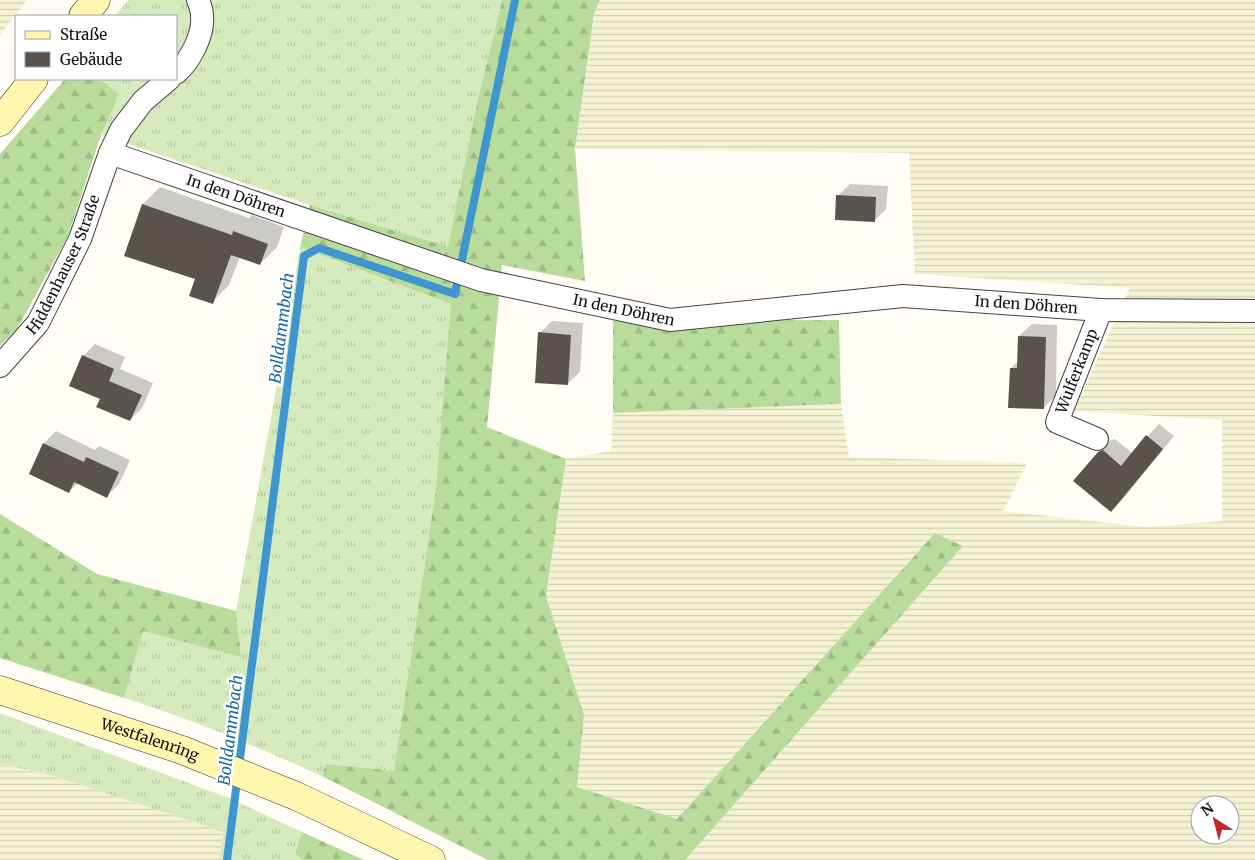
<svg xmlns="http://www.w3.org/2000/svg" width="1255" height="860" font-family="Merriweather,serif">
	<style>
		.farmland { fill: url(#farmland-rules); fill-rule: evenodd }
		.grass { fill: url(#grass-tufts) }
		.forest { fill: url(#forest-firs) }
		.shadow { fill: #0003 }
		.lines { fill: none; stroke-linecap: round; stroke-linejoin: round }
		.stream { stroke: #3f96cf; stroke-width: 8 }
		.building { fill: #5a524d }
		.minor-casing { stroke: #444; stroke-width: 24 }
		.secondary-casing { stroke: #333; stroke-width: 29 }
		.minor { stroke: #fff; stroke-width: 22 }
		.secondary { stroke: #fff6b0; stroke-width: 28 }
		.labels { text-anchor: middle; stroke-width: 5; stroke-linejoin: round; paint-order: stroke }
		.street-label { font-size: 15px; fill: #111; stroke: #fff }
		.water-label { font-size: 16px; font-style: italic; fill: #1768a6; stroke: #fff }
	</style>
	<defs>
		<pattern id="farmland-rules" width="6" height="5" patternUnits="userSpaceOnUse" patternTransform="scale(1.25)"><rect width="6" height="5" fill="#f6f3d4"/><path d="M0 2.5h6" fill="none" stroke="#d2cfb5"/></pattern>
		<pattern id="grass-tufts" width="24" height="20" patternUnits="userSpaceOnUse" patternTransform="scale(1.25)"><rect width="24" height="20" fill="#d5ebbd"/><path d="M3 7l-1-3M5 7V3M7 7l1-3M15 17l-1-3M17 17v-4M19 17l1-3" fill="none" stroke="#b6c8a1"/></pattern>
		<pattern id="forest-firs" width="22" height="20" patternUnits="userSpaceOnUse" patternTransform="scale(1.25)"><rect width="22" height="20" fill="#b9dc9c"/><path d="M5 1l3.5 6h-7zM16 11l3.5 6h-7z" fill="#9ebc85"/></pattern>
	</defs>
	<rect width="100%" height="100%" fill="#fffdf5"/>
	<g class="farmland">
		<polygon points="0,0 27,0 0,35"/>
		<path d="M600 0H1255V860H685L963 546 935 533 677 819 577 787 584 715 546 596 566 459 611 451 613 413 841 404 849 457 1027 463 1003 511 1147 527 1222 521V420L1074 411 1130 288 915 274 909 153 575 149 594 14ZM1200 805H1230V835H1200Z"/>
		<polygon points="0,764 58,777 223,832 220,860 0,860"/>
	</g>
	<g class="grass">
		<polygon points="128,0 502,0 477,103 448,248 310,205 101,135 119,94 100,79 176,79 176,16 115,16"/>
		<path d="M300 247 452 304 436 488 394 772 326 764 322 776C257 747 192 719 124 698L143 631 241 656 236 611 282 357Z"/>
		<polygon points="0,713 229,798 302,832 295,854 303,860 220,860 223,832 58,777 0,764"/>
	</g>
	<g class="forest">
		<polygon points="502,0 600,0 594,14 575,149 585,281 502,265 487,427 566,459 546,596 584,715 577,787 677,819 935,533 963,546 685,860 488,860 322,776 326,764 394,771 436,488 451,304 300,247 310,205 448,247 477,103"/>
		<polygon points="65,79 100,79 119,94 101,135 68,236 17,329 0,346 0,154"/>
		<polygon points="839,320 841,404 613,413 613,321"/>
		<polygon points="0,514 97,574 236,611 241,657 143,631 124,698 0,658"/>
		<polygon points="302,832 364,860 303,860 295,854"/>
	</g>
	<g class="shadow">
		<polygon points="850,184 888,186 886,209 874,221 838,196"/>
		<polygon points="160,187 249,218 252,215 284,227 277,247 260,264 240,257 229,285 212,302 196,278 125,256 143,204"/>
		<polygon points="552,321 583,323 580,372 567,384 540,333"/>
		<polygon points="1032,324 1057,325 1056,395 1044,408 1011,368 1019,360 1019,336"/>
		<polygon points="95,344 125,357 120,369 153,383 142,408 130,420 101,398 83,356"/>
		<polygon points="1159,424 1174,436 1123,499 1111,511 1099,453 1111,440 1115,439 1132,453"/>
		<polygon points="56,431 95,450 99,446 130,460 119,484 107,496 78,483 69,492 30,474 44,443"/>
	</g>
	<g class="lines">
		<polyline class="stream" points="227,860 304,256 319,248 455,294 515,0"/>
	</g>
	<g class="building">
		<polygon points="836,195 876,197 875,222 835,220"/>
		<polygon points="142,204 232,235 233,231 268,244 260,265 231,255 213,304 189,296 195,279 124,256"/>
		<polygon points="538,332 571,335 568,385 535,383"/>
		<polygon points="1018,336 1046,337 1044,409 1008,408 1010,368 1017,368"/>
		<polygon points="82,355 114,369 109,381 142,395 130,421 96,407 100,399 69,386"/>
		<polygon points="1146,435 1163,449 1111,512 1073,481 1098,452 1103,450 1121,466"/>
		<polygon points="43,443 84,462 86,457 119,472 107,498 74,482 69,493 29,474"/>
	</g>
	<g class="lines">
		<g class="minor-casing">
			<g id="minor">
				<path d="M176 73C190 61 204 35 202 16 202 11 200 5 198 0"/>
				<path id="s1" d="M169 79 143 101 121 130 110 153 481 280 670 320 903 296 1101 310 1255 311"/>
				<path id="s2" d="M0 366 38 323 80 239 110 153"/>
				<path id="s3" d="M1097 439 1057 422 1101 310"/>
			</g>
		</g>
		<g class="secondary-casing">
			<g id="secondary">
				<polyline points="83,16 96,0"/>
				<polyline points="0,122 34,79"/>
				<path id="s4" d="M0 690 182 750 296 796 431 860"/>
			</g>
		</g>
		<use href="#minor" class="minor"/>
		<use href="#secondary" class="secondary"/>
	</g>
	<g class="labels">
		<g class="street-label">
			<text dy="5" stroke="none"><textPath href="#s1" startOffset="229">In den Döhren</textPath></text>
			<text dy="5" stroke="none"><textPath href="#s2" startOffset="121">Hiddenhauser Straße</textPath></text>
			<text dy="5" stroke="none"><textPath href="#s1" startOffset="1039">In den Döhren</textPath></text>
			<text dy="5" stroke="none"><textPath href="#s1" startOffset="634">In den Döhren</textPath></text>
			<text dy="5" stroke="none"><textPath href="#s3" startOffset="98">Wulferkamp</textPath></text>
			<text dy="5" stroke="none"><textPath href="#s4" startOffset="158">Westfalenring</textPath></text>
		</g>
		<g class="water-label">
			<text transform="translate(281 328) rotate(-83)" y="6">Bolldammbach</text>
			<text transform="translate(230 730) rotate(-83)" y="6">Bolldammbach</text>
		</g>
	</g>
	<rect x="15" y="15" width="162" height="65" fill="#ffffff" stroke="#a0a0a0"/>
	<rect x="25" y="31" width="25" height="8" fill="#fff6b0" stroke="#a0a0a0"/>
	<text x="60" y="40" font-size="15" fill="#111111">Straße</text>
	<rect x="25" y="52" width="25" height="15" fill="#5a524d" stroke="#a0a0a0"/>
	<text x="60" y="65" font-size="15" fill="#111111">Gebäude</text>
	<g transform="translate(1215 820) rotate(324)"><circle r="24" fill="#ffffff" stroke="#a0a0a0"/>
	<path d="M0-4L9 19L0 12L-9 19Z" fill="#c4262e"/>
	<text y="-8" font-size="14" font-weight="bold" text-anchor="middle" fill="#111111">N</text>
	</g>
</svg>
